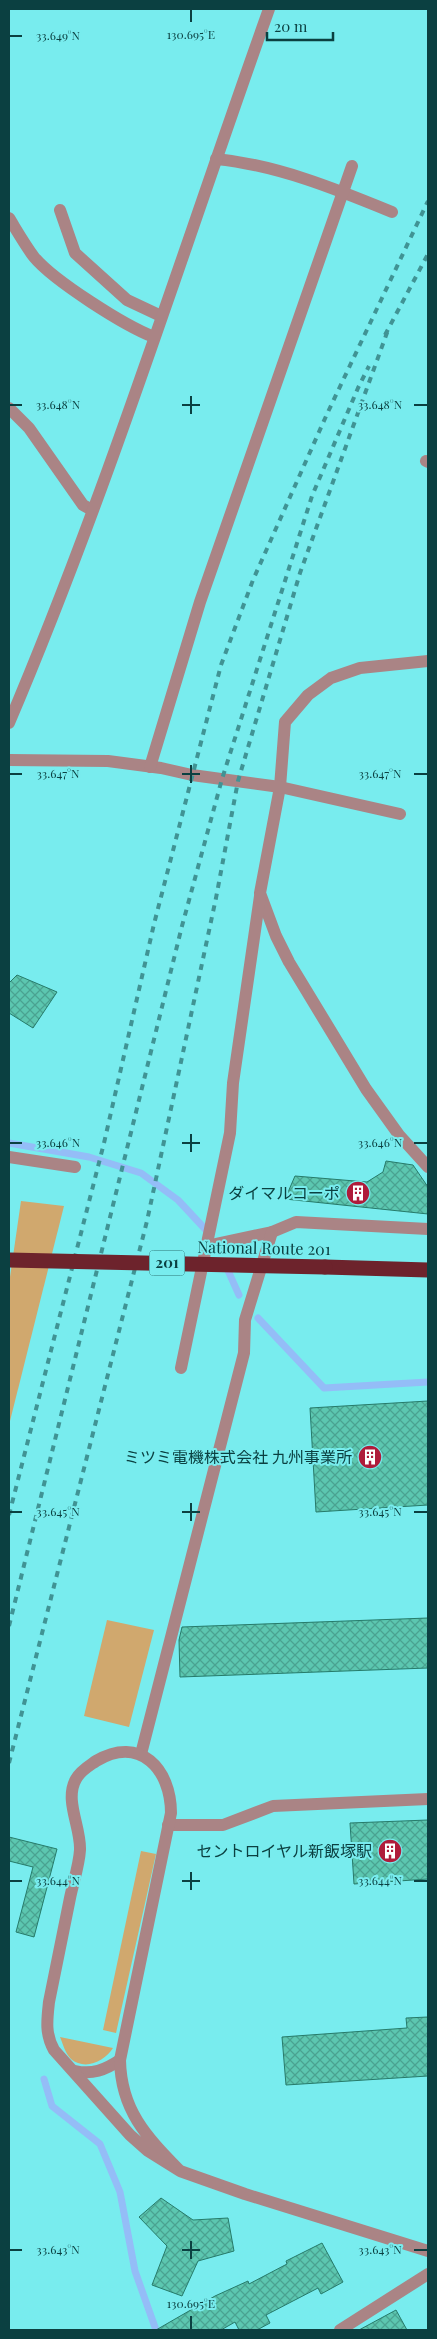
<svg xmlns="http://www.w3.org/2000/svg" width="437" height="2339" font-family="'Playfair Display','Noto Sans JP',serif">
	<style>
		.green { fill: #d0a86e }
		.lines { fill: none; stroke-linecap: round; stroke-linejoin: round }
		.stream { stroke: #94bdf7; stroke-width: 7 }
		.building { fill: url(#building-cross-hatch); stroke: #267b6a }
		.minor { stroke: #aa8485; stroke-width: 12 }
		.highway { stroke: #6d232c; stroke-width: 15 }
		.rail { stroke: #409394; stroke-width: 4; stroke-dasharray: 6 6; stroke-linecap: butt }
		.highway-bridge { stroke: #6d232c; stroke-width: 15 }
		.ticks { fill: none; stroke: #0b4041; stroke-width: 2 }
		.labels { text-anchor: middle; stroke-width: 4; stroke-linejoin: round; paint-order: stroke }
		.shield { fill: #78ecee; stroke: #2c7475; stroke-width: 1 }
		.shield-label { font-size: 15px; font-weight: bold; fill: #0b4041 }
		.poi-label { font-size: 16px; fill: #0b4041; stroke: #78ecee; text-anchor: end }
		.street-label { font-size: 16px; fill: #0b4041; stroke: #78ecee }
		.ticks-label { font-size: 12px; text-anchor: middle; fill: #0b4041; stroke: #78ecee; stroke-width: 4; stroke-linejoin: round; paint-order: stroke }
	</style>
	<defs>
		<pattern id="building-cross-hatch" width="8" height="8" patternUnits="userSpaceOnUse" patternTransform="scale(1.25)"><rect width="8" height="8" fill="#5cc7b0"/><path d="M0 0l8 8M0 8l8-8" fill="none" stroke="#4aa391"/></pattern>
	</defs>
	<rect width="100%" height="100%" fill="#78ecee"/>
	<g class="green">
		<polygon points="21,1201 64,1206 9,1425 9,1284"/>
		<polygon points="107,1620 154,1630 129,1727 84,1716"/>
		<polygon points="141,1851 156,1854 116,2033 103,2030"/>
		<path d="M60 2037 113 2048C105 2061 85 2071 71 2059 65 2053 63 2044 60 2037Z"/>
	</g>
	<g class="lines">
		<g class="stream">
			<polyline points="9,1143 89,1157 141,1173 178,1200 205,1229"/>
			<polyline points="225,1264 239,1295"/>
			<polyline points="258,1318 324,1388 428,1382"/>
			<polyline points="44,2079 52,2106 100,2144 120,2192 135,2271 156,2330"/>
		</g>
	</g>
	<g class="building">
		<polygon points="17,975 57,992 33,1028 9,1013 9,983"/>
		<polygon points="386,1161 413,1165 428,1187 428,1214 285,1199 295,1176 367,1182 383,1172"/>
		<polygon points="428,1401 428,1505 316,1512 310,1408"/>
		<polygon points="428,1618 428,1668 180,1677 179,1640 182,1627"/>
		<polygon points="428,1820 428,1879 354,1884 350,1823"/>
		<polygon points="9,1837 57,1849 34,1937 16,1932 33,1867 9,1861"/>
		<polygon points="428,2017 428,2076 286,2085 282,2037 407,2028 406,2018"/>
		<polygon points="161,2198 193,2220 228,2218 234,2251 198,2261 182,2296 152,2285 167,2246 139,2217"/>
		<polygon points="322,2243 343,2282 321,2294 318,2288 266,2315 270,2323 257,2330 239,2330 235,2322 221,2330 156,2330 215,2296 248,2281 249,2284 287,2264 286,2261"/>
		<polygon points="396,2310 407,2330 359,2330"/>
	</g>
	<g class="lines">
		<g class="minor">
			<path d="M216 159C277 165 336 189 392 212"/>
			<polyline points="60,210 75,253 127,300 161,316"/>
			<path d="M9 218C17 231 25 245 34 257 54 281 125 326 154 337"/>
			<polyline points="9,408 29,428 83,505 92,510"/>
			<polyline points="426,461 428,462"/>
			<polyline points="428,661 360,668 331,678 308,695 285,722 280,787 260,893 276,936 289,962 366,1089 399,1135 428,1167"/>
			<path d="M9 723C108 490 184 247 269 9"/>
			<polyline points="9,760 108,761 161,768 192,775 280,787 400,814"/>
			<polyline points="150,767 200,602 352,166"/>
			<polyline points="9,1157 75,1167"/>
			<polyline points="206,1246 272,1232 296,1222 428,1229"/>
			<polyline points="181,1368 230,1133 233,1083 260,896"/>
			<polyline points="141,1754 244,1353 245,1320 272,1232"/>
			<polyline points="168,1825 223,1825 273,1806 428,1799"/>
			<path d="M75 2071C92 2075 105 2070 120 2060"/>
			<path d="M180 2171C147 2137 121 2111 120 2060L171 1813C171 1769 140 1735 96 1761 89 1766 80 1771 76 1779 64 1800 81 1827 80 1850 79 1866 73 1883 70 1898 63 1933 56 1968 49 2002 47 2020 45 2034 54 2050L130 2135 148 2151 180 2171 245 2194 428 2251"/>
			<polyline points="340,2330 428,2274"/>
		</g>
		<polyline class="highway" points="325,1267 428,1270"/>
		<g class="rail">
			<polyline points="385,335 428,254"/>
			<polyline points="9,1515 104,1143 154,924 221,665 253,580 327,414 428,201"/>
			<polyline points="9,1626 182,926 222,779 312,496 358,388 369,366"/>
			<polyline points="9,1763 147,1221 216,898 238,781 300,573 388,330"/>
		</g>
		<polyline class="highway-bridge" points="9,1260 325,1267"/>
	</g>
	<path class="ticks" d="M191 10V22M10 36H22M191 396V414M10 405H22M182 405H200M414 405H427M191 765V783M10 774H22M182 774H200M414 774H427M191 1134V1152M10 1143H22M182 1143H200M414 1143H427M191 1503V1521M10 1512H22M182 1512H200M414 1512H427M191 1872V1890M10 1881H22M182 1881H200M414 1881H427M191 2241V2259M10 2250H22M182 2250H200M414 2250H427M191 2316V2329"/>
	<defs>
		<g id="building-disc" transform="scale(1.25)"><circle r="9.5" fill="#af1b3a" stroke="#78ecee"/><path d="M-4-6H4V6H1V3H-1V6H-4ZM-2.5-4.3h1.7v1.8h-1.7ZM.8-4.3h1.7v1.8H.8ZM-2.5-1h1.7V.8h-1.7ZM.8-1h1.7V.8H.8Z" fill="#fff"/></g>
	</defs>
	<g fill-rule="evenodd">
		<use href="#building-disc" x="358" y="1193"/>
		<use href="#building-disc" x="370" y="1457"/>
		<use href="#building-disc" x="390" y="1851"/>
	</g>
	<g class="labels">
		<rect class="shield" x="149.5" y="1250.5" width="35" height="25" rx="4"/>
		<g class="shield-label">
			<text x="167" y="1268">201</text>
		</g>
		<g class="poi-label">
			<text x="340" y="1199">ダイマルコーポ</text>
			<text x="352" y="1463">ミツミ電機株式会社 九州事業所</text>
			<text x="372" y="1857">セントロイヤル新飯塚駅</text>
		</g>
		<g class="street-label">
			<text transform="translate(264 1248) rotate(1)" y="6">National Route 201</text>
		</g>
	</g>
	<g class="ticks-label">
		<text x="191" y="39">130.695°E</text>
		<text x="58" y="40">33.649°N</text>
		<text x="58" y="409">33.648°N</text>
		<text x="380" y="409">33.648°N</text>
		<text x="58" y="778">33.647°N</text>
		<text x="380" y="778">33.647°N</text>
		<text x="58" y="1147">33.646°N</text>
		<text x="380" y="1147">33.646°N</text>
		<text x="58" y="1516">33.645°N</text>
		<text x="380" y="1516">33.645°N</text>
		<text x="58" y="1885">33.644°N</text>
		<text x="380" y="1885">33.644°N</text>
		<text x="58" y="2254">33.643°N</text>
		<text x="380" y="2254">33.643°N</text>
		<text x="191" y="2308">130.695°E</text>
	</g>
	<rect width="437" height="2339" fill="none" stroke="#0b4041" stroke-width="20"/>
	<path d="M267 32v8h66v-8" fill="none" stroke="#0b4041" stroke-width="2.5"/>
	<text x="274" y="32" font-size="15" fill="#0b4041" stroke="#78ecee" stroke-width="4" paint-order="stroke">20 m</text>
</svg>
